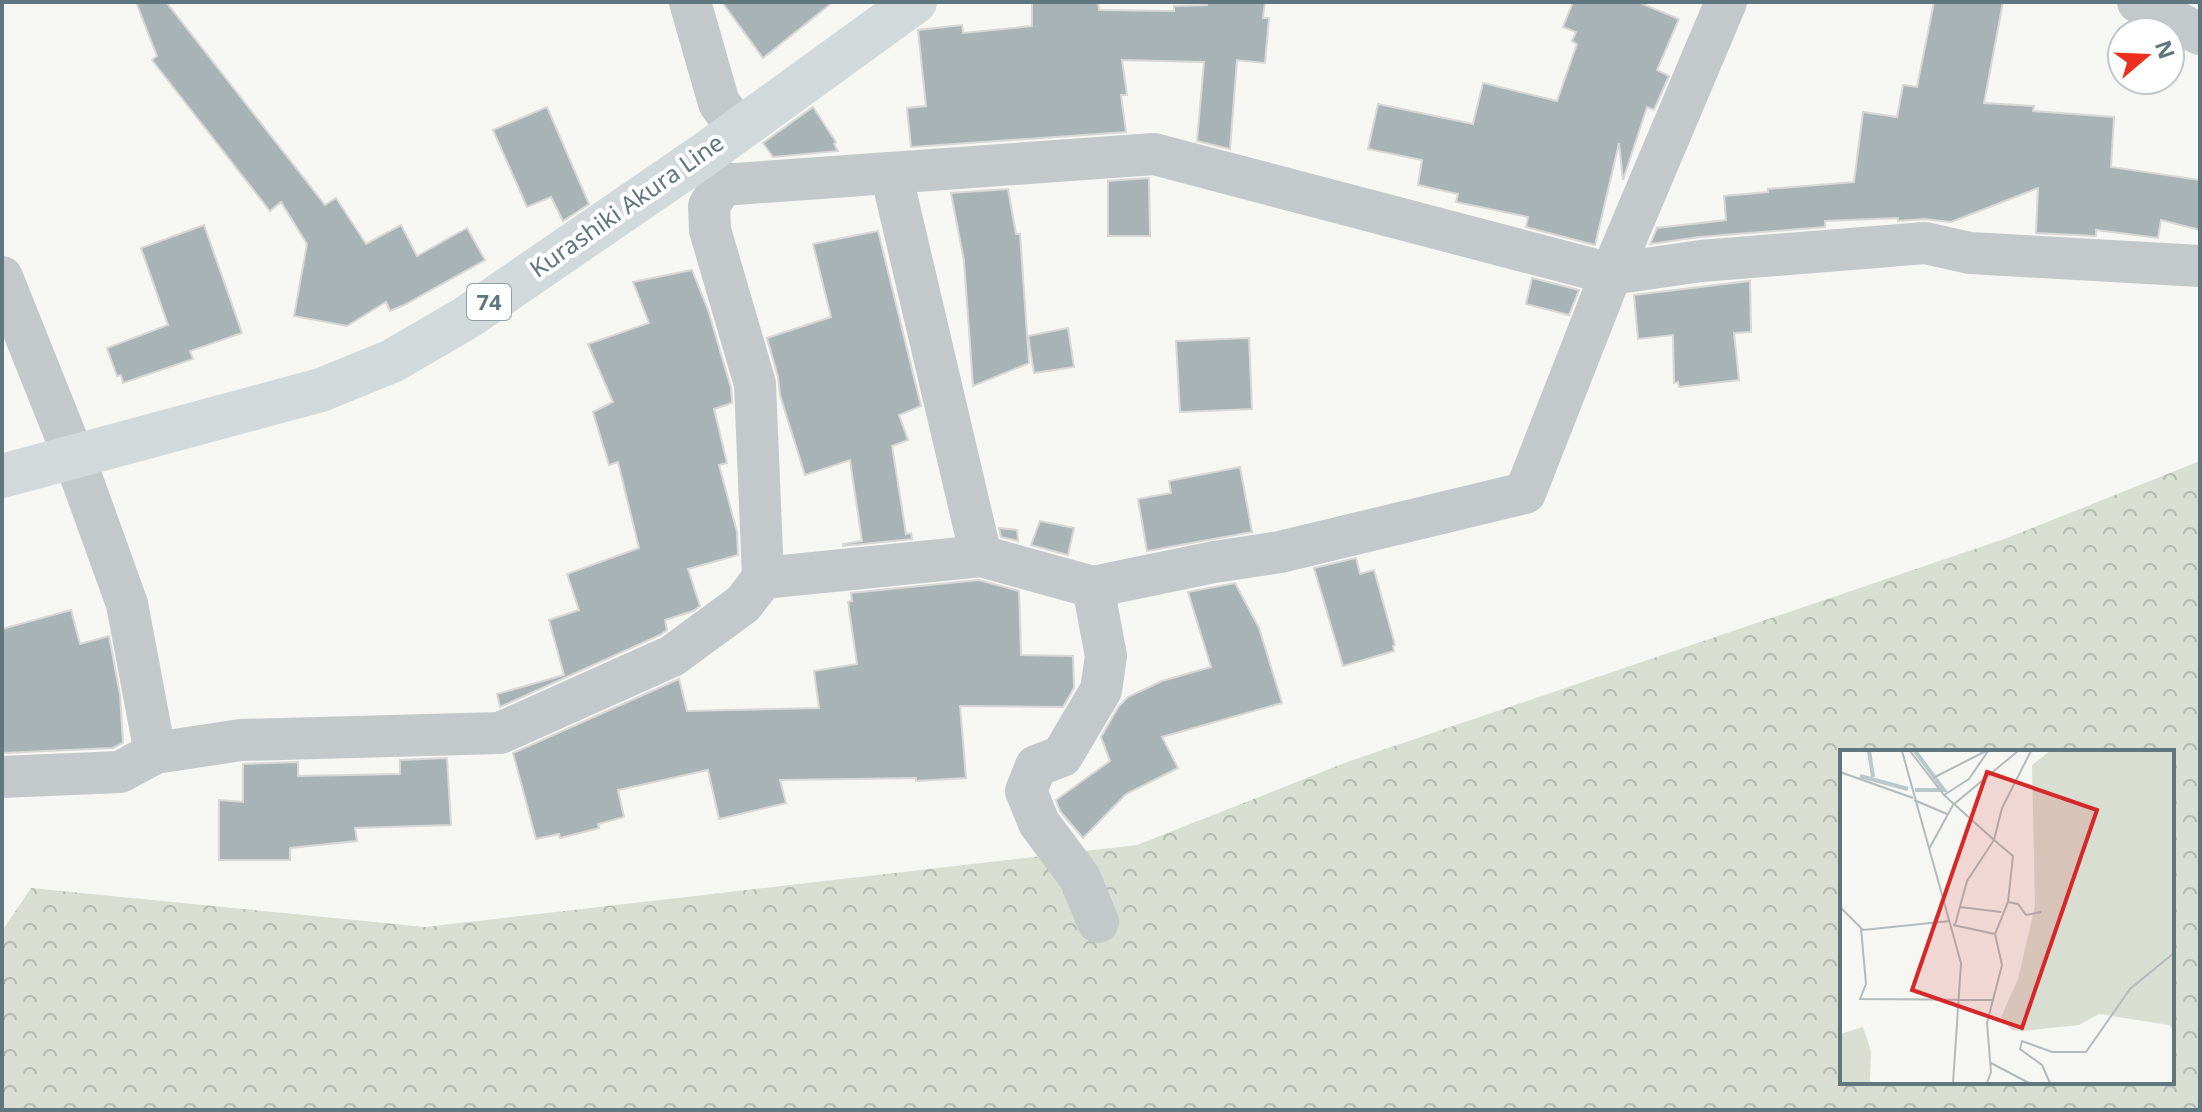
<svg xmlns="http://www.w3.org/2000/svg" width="2202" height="1112" font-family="'Noto Sans',sans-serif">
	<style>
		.forest { fill: url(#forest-crowns); fill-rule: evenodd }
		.building { fill: #a8b3b6; stroke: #d8d7d5; stroke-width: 2 }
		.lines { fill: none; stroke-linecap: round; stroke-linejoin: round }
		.street { stroke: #c3c8ca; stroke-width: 42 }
		.primary { stroke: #d2d9db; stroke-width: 44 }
		.labels { text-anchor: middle; stroke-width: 8; stroke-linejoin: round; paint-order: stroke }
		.shield { fill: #fff; stroke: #909fa5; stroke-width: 2 }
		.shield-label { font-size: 22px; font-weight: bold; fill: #60767f }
		.street-label { font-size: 24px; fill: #60767f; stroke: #fff }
		.inset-river { fill: none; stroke: #b9c8ca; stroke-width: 4 }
		.inset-road { fill: none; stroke: #b1bbbe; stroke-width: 2 }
		.view { fill: #d62828; fill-opacity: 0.15; stroke: #d62828; stroke-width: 4 }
		.inset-edge { fill: none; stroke: #60767f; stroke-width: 4 }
	</style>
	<defs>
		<pattern id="forest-crowns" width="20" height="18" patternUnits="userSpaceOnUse" patternTransform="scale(2)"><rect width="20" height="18" fill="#d9ded3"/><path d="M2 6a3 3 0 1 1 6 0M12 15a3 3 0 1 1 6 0" fill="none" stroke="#b3b9b0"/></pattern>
	</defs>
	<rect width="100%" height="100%" fill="#f6f6f3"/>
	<path class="forest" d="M2200 461V1110H2V931L31 888 425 927 1137 845 1347 762 2007 538ZM1842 752H2172V1082H1842Z"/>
	<g class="building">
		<polygon points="136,2 166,2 325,205 336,198 366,244 401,225 417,256 467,228 485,260 404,305 390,311 386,302 347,326 294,316 307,244 281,202 270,211 152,60 157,56"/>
		<polygon points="722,2 833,2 763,58"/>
		<polygon points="1032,2 1098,2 1099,10 1174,11 1174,6 1207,5 1207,2 1265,2 1263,18 1269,18 1265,63 1237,60 1230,149 1197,141 1204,62 1122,60 1127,95 1121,95 1126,132 911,147 907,108 926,106 918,30 962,25 963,33 1032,26"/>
		<polygon points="1573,2 1638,2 1679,19 1657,70 1669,76 1654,110 1647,107 1623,180 1619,143 1595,245 1526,227 1528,217 1456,202 1458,194 1418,185 1422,160 1368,149 1378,104 1473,124 1483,83 1557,101 1577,44 1572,41 1576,32 1563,27"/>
		<polygon points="1934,2 2003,2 1984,103 2034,106 2033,111 2114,117 2111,167 2200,180 2200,230 2161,220 2158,238 2096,230 2096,236 2036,233 2038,188 1951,222 1924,219 1898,221 1898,218 1825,221 1825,227 1699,237 1650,244 1657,228 1726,220 1724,196 1768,192 1768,189 1854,182 1863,112 1897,117 1903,85 1917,87"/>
		<polygon points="547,107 589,204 563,221 551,197 527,207 493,130"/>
		<polygon points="813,107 836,142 834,144 838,151 773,157 763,143"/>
		<polygon points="1149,178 1150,236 1108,236 1108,181"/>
		<polygon points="1008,189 1016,234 1020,234 1029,363 973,386 964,261 951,193"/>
		<polygon points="204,225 242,333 190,351 193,359 123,383 121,375 117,376 107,348 168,325 141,248"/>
		<polygon points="878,231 921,406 899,415 908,440 892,446 906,534 911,533 912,539 843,546 843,544 862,541 850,460 805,475 780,395 778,377 767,338 831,317 813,244"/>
		<polygon points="692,270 708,310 731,388 732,403 714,409 727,463 719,465 737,532 738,555 688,569 700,606 693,611 665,620 667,630 660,635 500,707 497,694 564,675 549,620 579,610 567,574 639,548 618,462 609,465 593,412 613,402 588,344 649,323 633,282"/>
		<polygon points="1532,278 1579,290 1569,315 1526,304"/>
		<polygon points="1750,281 1751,332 1734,333 1739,380 1679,387 1678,382 1674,383 1673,335 1638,339 1634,295"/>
		<polygon points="1068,328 1074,367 1034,373 1028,336"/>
		<polygon points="1249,338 1252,409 1180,412 1176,341"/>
		<polygon points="1240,467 1252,532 1147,551 1138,499 1171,493 1169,481"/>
		<polygon points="1040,521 1074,528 1068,555 1031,545"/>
		<polygon points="999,528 1017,530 1018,541 1001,537"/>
		<polygon points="1356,558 1360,574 1374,570 1395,645 1393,646 1394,651 1343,666 1314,568"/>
		<polygon points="979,580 1019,591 1021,655 1073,656 1074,688 1063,707 960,706 966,778 916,781 916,778 780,780 786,803 719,819 708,770 618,790 624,817 598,824 599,828 560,838 559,834 536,839 513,753 679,679 687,711 819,708 814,671 857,664 848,602 852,601 851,593"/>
		<polygon points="1235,583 1259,628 1282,703 1162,737 1178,768 1126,794 1083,838 1060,811 1056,800 1110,761 1101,737 1119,706 1128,697 1162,681 1211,667 1188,592"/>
		<polygon points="71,610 80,644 109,636 120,695 123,743 113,748 2,753 2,629"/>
		<polygon points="447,758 451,825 355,828 357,841 290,848 290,860 219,860 219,800 243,802 243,764 298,762 298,776 400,774 400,760"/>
	</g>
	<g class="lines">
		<g class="street">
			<polyline points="690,2 719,103 738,129"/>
			<polyline points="2138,2 2200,34"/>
			<polyline points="891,173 981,556"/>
			<polyline points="722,185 1154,154 1611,274 1726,2"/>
			<polyline points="2,277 74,457 127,604 155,753"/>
			<polyline points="763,578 981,556 1093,587 1214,562 1280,552 1525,493 1611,274 1701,261 1925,243 1970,253 2200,266"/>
			<polyline points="1093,587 1106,656 1101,690 1062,756 1036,766 1026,791 1039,823 1080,878 1098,922"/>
			<polyline points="2,777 120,772 155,753 241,740 500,733 672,656 743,604 763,578 755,384 710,230 709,206 722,185 701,157"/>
		</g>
		<polyline class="primary" points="2,476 321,390 392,361 466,318 701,157 915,2"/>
	</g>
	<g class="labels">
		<rect class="shield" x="467" y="284" width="44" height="36" rx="6"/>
		<g class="shield-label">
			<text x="489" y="310">74</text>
		</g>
		<g class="street-label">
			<text transform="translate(627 206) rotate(-35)" y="8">Kurashiki Akura Line</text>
		</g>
	</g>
	<g transform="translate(1840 750)">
		<rect width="334" height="334" fill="#f6f6f3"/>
		<path d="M210 1H334V281L329 275 259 264 239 275 183 281 171 280 161 267 178 229 195 156 192 15ZM23 277 31 301 30 333H0V284Z" fill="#d9ded3"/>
		<path class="inset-river" d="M29 1 33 27M20 26 68 39M75 40H104L75 1"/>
		<path class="inset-road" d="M62 1 121 213 113 333M70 1 104 45 154 90 127 131 115 175M0 22 73 48M93 28 146 1M104 45 129 29 148 1M74 50 107 64M89 99 113 55 178 1M168 152 178 154 186 165 201 162M0 157 23 180 110 171M120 157 161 162M113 175 155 184M21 178 26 234 20 249 152 250M151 313 189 333M147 333 151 322 147 273 162 215 155 184 168 152 173 106 154 90 162 58 191 1M210 333 202 315 180 299 182 291 212 302H246L290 239 334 203"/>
		<path class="view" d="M147 22 257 60 182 278 72 240Z"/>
		<rect width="334" height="334" class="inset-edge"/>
	</g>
	<rect width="2202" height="1112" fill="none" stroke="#60767f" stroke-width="8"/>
	<g transform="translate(2146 56) rotate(71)"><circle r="38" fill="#ffffff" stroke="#bfc8cc" stroke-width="2"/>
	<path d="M0-6L14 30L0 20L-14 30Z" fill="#ec301d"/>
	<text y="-12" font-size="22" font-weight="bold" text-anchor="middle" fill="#60767f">N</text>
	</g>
</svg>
